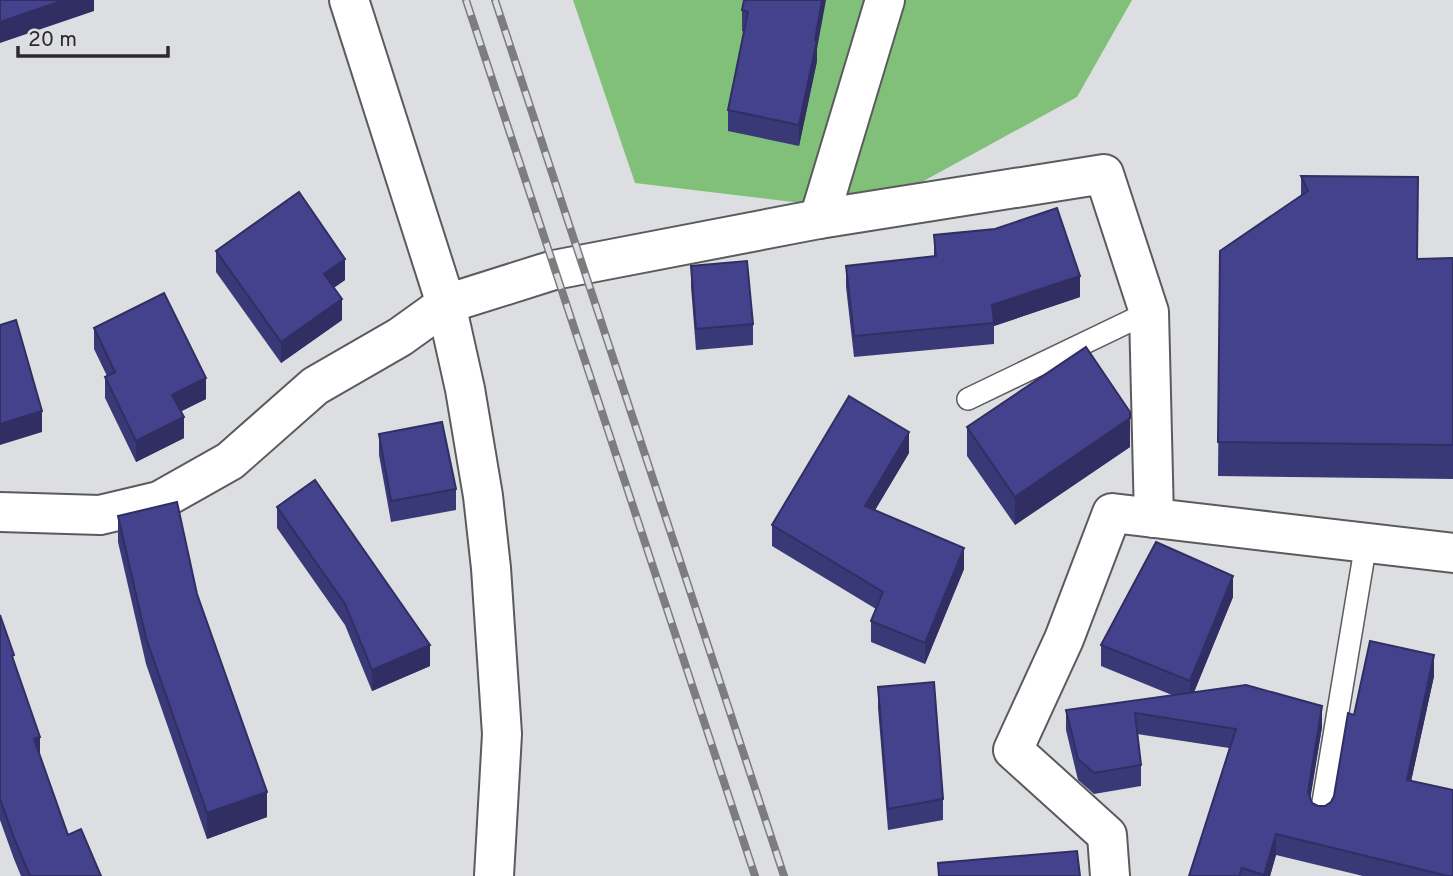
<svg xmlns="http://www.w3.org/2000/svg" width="1453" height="876" font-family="Overpass,sans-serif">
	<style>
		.forest { fill: #81c079 }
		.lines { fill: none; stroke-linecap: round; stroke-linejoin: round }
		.service-casing { stroke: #5b5b5e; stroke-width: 24 }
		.minor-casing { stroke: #5b5b5e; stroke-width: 42 }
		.tertiary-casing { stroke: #5b5b5e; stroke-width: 42 }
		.service { stroke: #fff; stroke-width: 21 }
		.minor { stroke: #fff; stroke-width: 38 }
		.tertiary { stroke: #fff; stroke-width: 38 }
		.rail-casing { stroke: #7d7d7f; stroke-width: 8 }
		.rail { stroke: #dddee1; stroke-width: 5; stroke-dasharray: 16; stroke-linecap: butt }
		.wall { fill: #3a3978 }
		.shaded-wall { fill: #302e62 }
		.building { fill: #44428c; stroke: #302e62; stroke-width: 2 }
	</style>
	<rect width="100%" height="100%" fill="#dddee1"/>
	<polygon class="forest" points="573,0 1132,0 1077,97 869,211 635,183"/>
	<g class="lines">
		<g class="service-casing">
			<g id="service">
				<polyline points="968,399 1149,312"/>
				<polyline points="1321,814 1366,543"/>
			</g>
		</g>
		<g class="minor-casing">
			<g id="minor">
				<polyline points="819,219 885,0"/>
				<polyline points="0,512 100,515 159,501 230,461 315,386 400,337 446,304 554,270 819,219 1104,174 1149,312 1154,518"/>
				<polyline points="1110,876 1107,835 1013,750 1064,639 1112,513 1453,553"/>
			</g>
		</g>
		<g class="tertiary-casing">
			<polyline id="tertiary" points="349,0 446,304 465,389 483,496 491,568 502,734 494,876"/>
		</g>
		<use href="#service" class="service"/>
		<use href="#minor" class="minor"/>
		<use href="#tertiary" class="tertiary"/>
		<g class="rail-casing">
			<g id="rail">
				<polyline points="466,0 755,876"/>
				<polyline points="495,0 784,876"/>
			</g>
		</g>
		<use href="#rail" class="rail"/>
	</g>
	<g class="wall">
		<polygon points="744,0 817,49 817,61 799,146 728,131 728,110 744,32 742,31 742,10"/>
		<polygon points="1301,176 1418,259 1453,258 1453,479 1218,476 1220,251 1301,196"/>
		<polygon points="934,235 1080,297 994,326 994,344 854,357 846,287 846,266 934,256"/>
		<polygon points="216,251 345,280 334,287 342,320 281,363 216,272"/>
		<polygon points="691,266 753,324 753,345 696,350 691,287"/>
		<polygon points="94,328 206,399 181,411 184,438 136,462 105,398 105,377 107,376 94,349"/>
		<polygon points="967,427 1130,447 1015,525 967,456"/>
		<polygon points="379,434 456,489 456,510 391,522 379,455"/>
		<polygon points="909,453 875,510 964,569 925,664 871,642 871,621 876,609 772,546 772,525"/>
		<polygon points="277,507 430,666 372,691 345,625 277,528"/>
		<polygon points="118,516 197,594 267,817 207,839 146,664 118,542"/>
		<polygon points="1233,597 1194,692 1322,727 1310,798 1312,803 1318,806 1325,806 1331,802 1334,796 1354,715 1434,676 1411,781 1453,876 1363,876 1276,855 1270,876 1189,876 1229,748 1137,734 1141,765 1141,786 1094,794 1078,780 1066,730 1066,710 1172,695 1101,666 1101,645"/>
		<polygon points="0,615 40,756 68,835 101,876 21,876 14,859 0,820"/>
		<polygon points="878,687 943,799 943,820 888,830 878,708"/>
	</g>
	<g class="shaded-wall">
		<polygon points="64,0 94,0 94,11 0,43 0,22"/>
		<polygon points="822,0 826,0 817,49 817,61 799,146 799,125"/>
		<polygon points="345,259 345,280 324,295 324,274"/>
		<polygon points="1080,276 1080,297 994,326 992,305"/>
		<polygon points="342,299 342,320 281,363 281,342"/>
		<polygon points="206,378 206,399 172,416 172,395"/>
		<polygon points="42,411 42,432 0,445 0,424"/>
		<polygon points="184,417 184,438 136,462 136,441"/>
		<polygon points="1130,418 1130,447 1015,525 1015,497"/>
		<polygon points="909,432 909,453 865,527 865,506"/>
		<polygon points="964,548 964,569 925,664 925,643"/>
		<polygon points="1233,576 1233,597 1190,702 1190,681"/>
		<polygon points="430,645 430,666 372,691 372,670"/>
		<polygon points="1434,655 1434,676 1407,800 1407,780"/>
		<polygon points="1322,706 1322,727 1308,813 1308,792"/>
		<polygon points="40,737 40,758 34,739"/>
		<polygon points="267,792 267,817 207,839 207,813"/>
		<polygon points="1276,834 1276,855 1270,876 1264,876"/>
	</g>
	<g class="building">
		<polygon points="0,0 64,0 0,22"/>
		<polygon points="744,0 822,0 815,40 817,40 799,125 728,110 748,12 742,10"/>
		<polygon points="1301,176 1418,177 1417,259 1453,258 1453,445 1218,442 1220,251 1308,191"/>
		<polygon points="299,192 345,259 324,274 342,299 281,342 216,251"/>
		<polygon points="1057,208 1080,276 992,305 994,323 854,336 846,266 936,256 934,235 995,229"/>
		<polygon points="747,261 753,324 696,329 691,266"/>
		<polygon points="164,293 206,378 172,395 184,417 136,441 105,377 115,372 94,328"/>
		<polygon points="16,320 42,411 0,424 0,325"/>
		<polygon points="1086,347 1130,412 1130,418 1015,497 967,427"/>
		<polygon points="849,396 909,432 865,506 964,548 925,643 871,621 883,592 772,525"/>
		<polygon points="442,422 456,489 391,501 379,434"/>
		<polygon points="315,480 430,645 372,670 345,604 277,507"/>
		<polygon points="177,502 197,594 267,792 207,813 146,638 118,516"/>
		<polygon points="1156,542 1233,576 1190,681 1101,645"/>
		<polygon points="0,615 14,655 12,656 40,737 34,739 68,835 81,829 101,876 30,876 14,838 0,799"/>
		<polygon points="1370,641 1434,655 1407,780 1453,790 1453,876 1448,876 1276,834 1264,875 1242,868 1239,876 1189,876 1236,729 1135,713 1141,765 1094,773 1078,759 1066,710 1246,685 1322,706 1308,792 1312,803 1318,806 1325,806 1331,802 1334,796 1348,713 1354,715"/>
		<polygon points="934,682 943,799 888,809 878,687"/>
		<polygon points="1077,851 1080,876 939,876 938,863"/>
	</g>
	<path d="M18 46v10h150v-10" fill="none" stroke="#2b2b2c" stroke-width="3.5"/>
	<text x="28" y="46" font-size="21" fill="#2b2b2c" stroke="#dddee1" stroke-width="5" paint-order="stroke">20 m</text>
</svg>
